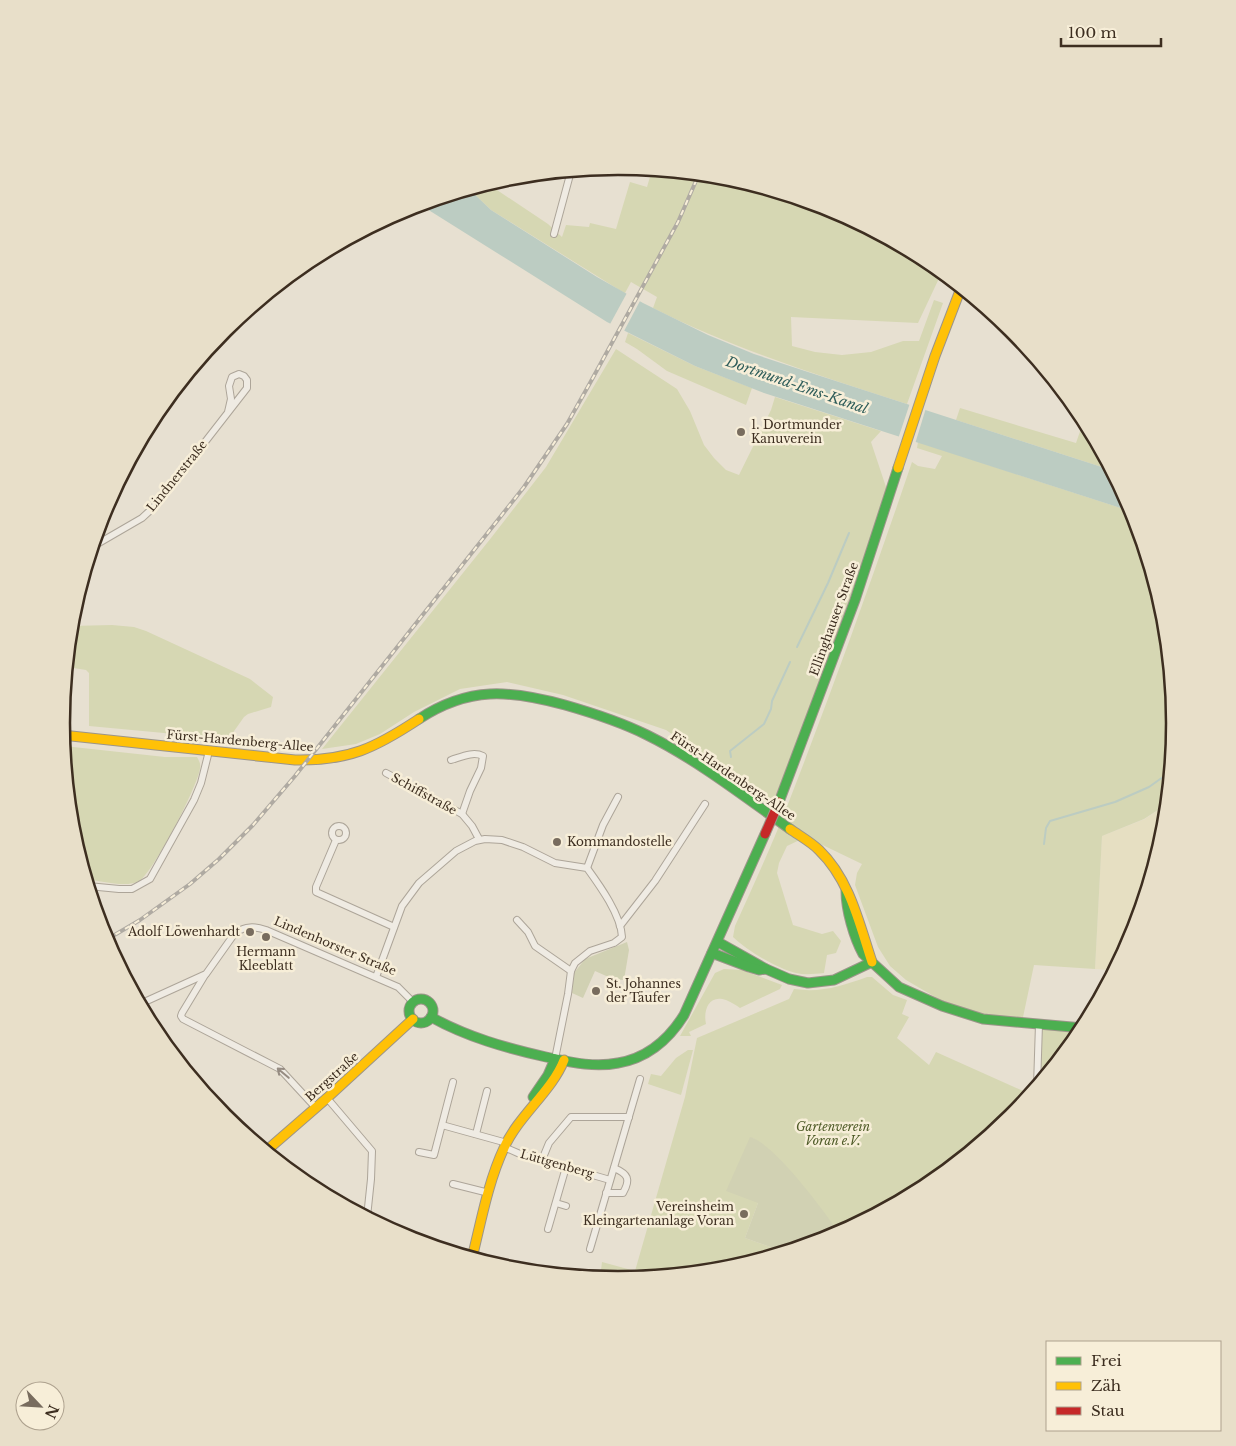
<svg xmlns="http://www.w3.org/2000/svg" width="1236" height="1446" font-family="'Libre Baskerville',serif">
	<style>
		.farmland { fill: #e6dfc2 }
		.green { fill: #d6d7b3 }
		.cemetery { fill: #d1d1b3 }
		.water { fill: #bcccc2 }
		.pier { fill: #e7e0d1 }
		.lines { fill: none; stroke-linecap: round; stroke-linejoin: round }
		.stream { stroke: #bcccc2; stroke-width: 2 }
		.street-casing { stroke: #ada599; stroke-width: 8 }
		.fast-casing { stroke: #9c958a; stroke-width: 11 }
		.slow-casing { stroke: #9c958a; stroke-width: 11 }
		.street { stroke: #efebe3; stroke-width: 6 }
		.fast { stroke: #4caf50; stroke-width: 9 }
		.slow { stroke: #ffc107; stroke-width: 9 }
		.rail-casing { stroke: #afaaa2; stroke-width: 4 }
		.rail { stroke: #f7eed8; stroke-width: 2; stroke-dasharray: 5.5; stroke-linecap: butt }
		.jam-bridge-casing { stroke: #9c958a; stroke-width: 11; stroke-linecap: butt }
		.jam-bridge { stroke: #c62828; stroke-width: 9 }
		.oneway { stroke: #968c82 }
		.poi-dot { fill: #786c5e; stroke: #f7eed8; stroke-width: 2 }
		.labels { text-anchor: middle; stroke-width: 5; stroke-linejoin: round; paint-order: stroke }
		.poi-label { font-size: 12px; fill: #3d2e20; stroke: #f7eed8; text-anchor: start }
		.street-label { font-size: 12px; fill: #3d2e20; stroke: #f7eed8 }
		.park-label { font-size: 12px; font-style: italic; fill: #4d5a26; stroke: #f7eed8 }
		.water-label { font-size: 14px; font-style: italic; fill: #2f5d5a; stroke: #f7eed8 }
		.rim { fill: none; stroke: #3d2e20; stroke-width: 2.5 }
	</style>
	<rect width="100%" height="100%" fill="#e7e0d1"/>
	<polygon class="farmland" points="1167,804 1164,832 1132,936 1114,970 1095,969 1102,836 1145,819"/>
	<g class="green">
		<path d="M652 170 727 177 831 209 928 260 942 272 918 323 791 317 792 346 815 352 842 355 871 352 903 341H919L934 300 943 303 907 404C820 376 734 349 653 308L657 297 631 282 625 293 621 291 491 210 469 189 480 186 484 191 491 186 548 224 562 237 566 225 589 227 590 223 616 229 630 182 647 187Z"/>
		<polygon points="628,333 695,366 752,388 746,405 667,371 637,349 625,342"/>
		<polygon points="616,349 677,389 690,411 704,445 714,458 726,470 739,475 771,410 775,397 881,431 871,442 887,490 836,639 801,736 774,799 771,802 666,730 563,695 507,682 460,689 414,712 380,734 356,744 322,749 491,538 546,467"/>
		<polygon points="960,408 1076,443 1084,420 1111,470 956,420"/>
		<path d="M918 442 1133 512 1164 615 1175 723 1167 804 1144 819 1102 836 1095 969 1034 965 1022 1022 961 1012 906 980 890 966 878 947 855 885 857 873 862 864 806 837 787 846 779 863 777 873 793 925 822 934 833 931 841 941 836 953 827 955 824 973C814 974 805 975 796 973 778 969 746 950 733 937L735 926C753 886 772 845 788 804 832 691 873 577 912 462L918 466 935 469 942 456 917 448Z"/>
		<polygon points="112,625 134,627 146,631 250,679 273,697 271,707 248,714 244,717 232,734 227,738 217,742 164,733 89,726 89,673 86,670 67,667 71,626"/>
		<path d="M64 746 165 757H197C199 761 201 764 200 768 199 784 152 875 139 881 127 888 101 881 86 879L72 831Z"/>
		<path d="M724 969 742 970 782 985 780 989 740 1008C736 1005 731 1002 726 1000 709 994 703 1010 706 1024L689 1032 691 1036H680L715 973Z"/>
		<path d="M867 977H872L893 995 907 1000 902 1014 909 1017 897 1038 929 1065 936 1052 1030 1094 1011 1117 927 1186 839 1233 783 1163 753 1138 758 1203 745 1238 784 1252 726 1269 618 1280 600 1278 602 1262 635 1271 685 1097 697 1038 789 999 794 989C821 993 842 986 867 977Z"/>
		<polygon points="1039,1024 1083,1028 1051,1069 1038,1067"/>
		<polygon points="688,1050 693,1050 681,1095 648,1084 651,1074 661,1076 676,1058"/>
	</g>
	<g class="cemetery">
		<polygon points="627,942 629,950 624,980 613,979 595,971 583,998 572,993 574,973 585,959"/>
		<path d="M750 1137C773 1142 825 1212 839 1233L831 1237 784 1252 745 1238 758 1203 726 1191Z"/>
	</g>
	<polygon class="water" points="469,189 491,210 597,277 643,303 708,335 754,354 805,371 1111,470 1133,512 764,393 695,366 607,322 419,204"/>
	<g class="pier">
		<polygon points="628,291 641,299 623,333 609,326"/>
		<polygon points="910,403 926,408 915,444 898,439"/>
	</g>
	<g class="lines">
		<g class="stream">
			<polyline points="797,647 828,583 849,533"/>
			<polyline points="731,757 730,751 764,724 771,709 772,701 790,662"/>
			<polyline points="1044,844 1046,828 1050,821 1115,802 1149,787 1170,772"/>
		</g>
		<g class="street-casing">
			<g id="street">
				<polyline points="554,234 571,171"/>
				<polyline points="92,547 142,518 156,505 247,388 247,380 244,376 239,374 232,377 229,386 231,399 228,412"/>
				<path d="M451 760C461 757 473 751 483 756L481 768 470 791 462 814"/>
				<polyline points="386,773 462,814 472,826 479,839"/>
				<circle cx="339" cy="833" r="7"/>
				<polyline points="336,840 316,887 316,892 394,927"/>
				<polyline points="587,868 603,825 618,797"/>
				<polyline points="88,886 119,889 132,889 150,879 194,800 201,783 209,751"/>
				<polyline points="517,920 528,932 535,946 571,971"/>
				<polyline points="620,926 655,881 705,804"/>
				<polyline points="205,975 182,1013 181,1016 183,1019 280,1069 316,1108"/>
				<path d="M376 977 402 906 419 883 456 851 475 841 485 839 502 840 523 847 555 863 587 868C600 886 621 915 622 937L614 943 590 951 575 963 571 971 568 994 555 1059"/>
				<path d="M140 1004 206 974 235 933C246 926 254 926 266 930L398 987 413 1002"/>
				<polyline points="1037,1086 1039,1024"/>
				<polyline points="327,1098 372,1151 371,1179 367,1217"/>
				<polyline points="442,1125 507,1143"/>
				<polyline points="476,1134 487,1091"/>
				<polyline points="504,1147 520,1154 610,1180"/>
				<polyline points="419,1152 434,1155 453,1082"/>
				<polyline points="542,1160 549,1143 571,1117 629,1117"/>
				<polyline points="453,1184 489,1193"/>
				<path d="M606 1193H623C631 1179 628 1174 614 1168"/>
				<polyline points="556,1203 566,1206"/>
				<polyline points="548,1229 566,1167"/>
				<polyline points="590,1249 640,1079"/>
			</g>
		</g>
		<g class="fast-casing">
			<g id="fast">
				<path d="M419 719C469 686 510 690 565 705 593 713 621 722 647 735 696 759 745 797 790 829"/>
				<polyline points="779,802 855,600 898,468"/>
				<path d="M846 891C846 910 854 938 863 954L899 987 942 1006 983 1019 1083 1028"/>
				<polyline points="718,942 766,969"/>
				<polyline points="712,953 749,967 759,970 766,969 789,979 808,983 834,980 872,962"/>
				<circle cx="421" cy="1011" r="12"/>
				<path d="M431 1017C467 1037 506 1048 546 1057 570 1062 594 1068 618 1063 647 1058 669 1039 684 1015L765 834"/>
				<polyline points="533,1097 548,1075 555,1059"/>
			</g>
		</g>
		<g class="slow-casing">
			<g id="slow">
				<polyline points="898,468 935,356 961,288"/>
				<path d="M62 735 295 760C349 761 375 748 419 719"/>
				<path d="M790 829C800 836 811 842 819 850 850 880 859 923 872 962"/>
				<polyline points="266,1151 327,1098 413,1019"/>
				<path d="M472 1258C481 1222 488 1182 504 1148 518 1116 552 1091 564 1060"/>
			</g>
		</g>
		<use href="#street" class="street"/>
		<use href="#fast" class="fast"/>
		<use href="#slow" class="slow"/>
		<g class="rail-casing">
			<polyline id="rail" points="106,940 140,920 190,884 219,859 253,825 295,776 524,487 567,424 590,383 678,222 699,174"/>
		</g>
		<use href="#rail" class="rail"/>
		<g class="jam-bridge-casing">
			<polyline id="jam-bridge" points="765,834 779,802"/>
		</g>
		<use href="#jam-bridge" class="jam-bridge"/>
	</g>
	<defs><path id="oneway-shaft" d="M-6 0H5M1.5-3L5.5 0L1.5 3" fill="none" stroke-width="1.6" stroke-linecap="round" stroke-linejoin="round" transform="scale(1.25)"/></defs>
	<use class="oneway" href="#oneway-shaft" transform="translate(283 1073) rotate(-140)"/>
	<g class="poi-dot">
		<circle cx="741" cy="432" r="5"/>
		<circle cx="557" cy="842" r="5"/>
		<circle cx="250" cy="932" r="5"/>
		<circle cx="266" cy="937" r="5"/>
		<circle cx="596" cy="991" r="5"/>
		<circle cx="744" cy="1214" r="5"/>
	</g>
	<g class="labels">
		<g class="poi-label">
			<text x="751" y="429">1. Dortmunder<tspan x="751" dy="14">Kanuverein</tspan></text>
			<text x="567" y="846">Kommandostelle</text>
			<text x="240" y="936" text-anchor="end">Adolf Löwenhardt</text>
			<text x="266" y="956" text-anchor="middle">Hermann<tspan x="266" dy="14">Kleeblatt</tspan></text>
			<text x="606" y="988">St. Johannes<tspan x="606" dy="14">der Täufer</tspan></text>
			<text x="734" y="1211" text-anchor="end">Vereinsheim<tspan x="734" dy="14">Kleingartenanlage Voran</tspan></text>
		</g>
		<g class="street-label">
			<text transform="translate(177 476) rotate(-51)" y="4">Lindnerstraße</text>
			<text transform="translate(834 619) rotate(-70)" y="4">Ellinghauser Straße</text>
			<text transform="translate(240 741) rotate(5)" y="4">Fürst-Hardenberg-Allee</text>
			<text transform="translate(733 776) rotate(34)" y="4">Fürst-Hardenberg-Allee</text>
			<text transform="translate(424 794) rotate(29)" y="4">Schiffstraße</text>
			<text transform="translate(335 946) rotate(23)" y="4">Lindenhorster Straße</text>
			<text transform="translate(332 1077) rotate(-42)" y="4">Bergstraße</text>
			<text transform="translate(557 1164) rotate(16)" y="4">Lüttgenberg</text>
		</g>
		<g class="park-label">
			<text x="833" y="1131">Gartenverein<tspan x="833" dy="14">Voran e.V.</tspan></text>
		</g>
		<g class="water-label">
			<text transform="translate(797 385) rotate(19)" y="5">Dortmund-Ems-Kanal</text>
		</g>
	</g>
	<path d="M0 0H1236V1446H0ZM70 723a548 548 0 1 1 1096 0a548 548 0 1 1-1096 0Z" fill="#e8dfc9" fill-rule="evenodd"/>
	<path class="rim" d="M70 723a548 548 0 1 1 1096 0a548 548 0 1 1-1096 0Z"/>
	<rect x="1046" y="1341" width="175" height="90" fill="#f7eed8" stroke="#ada18e"/>
	<rect x="1056" y="1357" width="25" height="8" fill="#4caf50" stroke="#ada18e"/>
	<text x="1091" y="1366" font-size="15" fill="#3d2e20">Frei</text>
	<rect x="1056" y="1382" width="25" height="8" fill="#ffc107" stroke="#ada18e"/>
	<text x="1091" y="1391" font-size="15" fill="#3d2e20">Zäh</text>
	<rect x="1056" y="1407" width="25" height="8" fill="#c62828" stroke="#ada18e"/>
	<text x="1091" y="1416" font-size="15" fill="#3d2e20">Stau</text>
	<g transform="translate(40 1406) rotate(115)"><circle r="24" fill="#f7eed8" stroke="#ada18e"/>
	<path d="M0-4L9 19L0 12L-9 19Z" fill="#786c5e"/>
	<text y="-8" font-size="14" font-weight="bold" text-anchor="middle" fill="#3d2e20">N</text>
	</g>
	<path d="M1061 38v8h100v-8" fill="none" stroke="#3d2e20" stroke-width="2.5"/>
	<text x="1068" y="38" font-size="15" fill="#3d2e20" stroke="#f7eed8" stroke-width="4" paint-order="stroke">100 m</text>
</svg>
